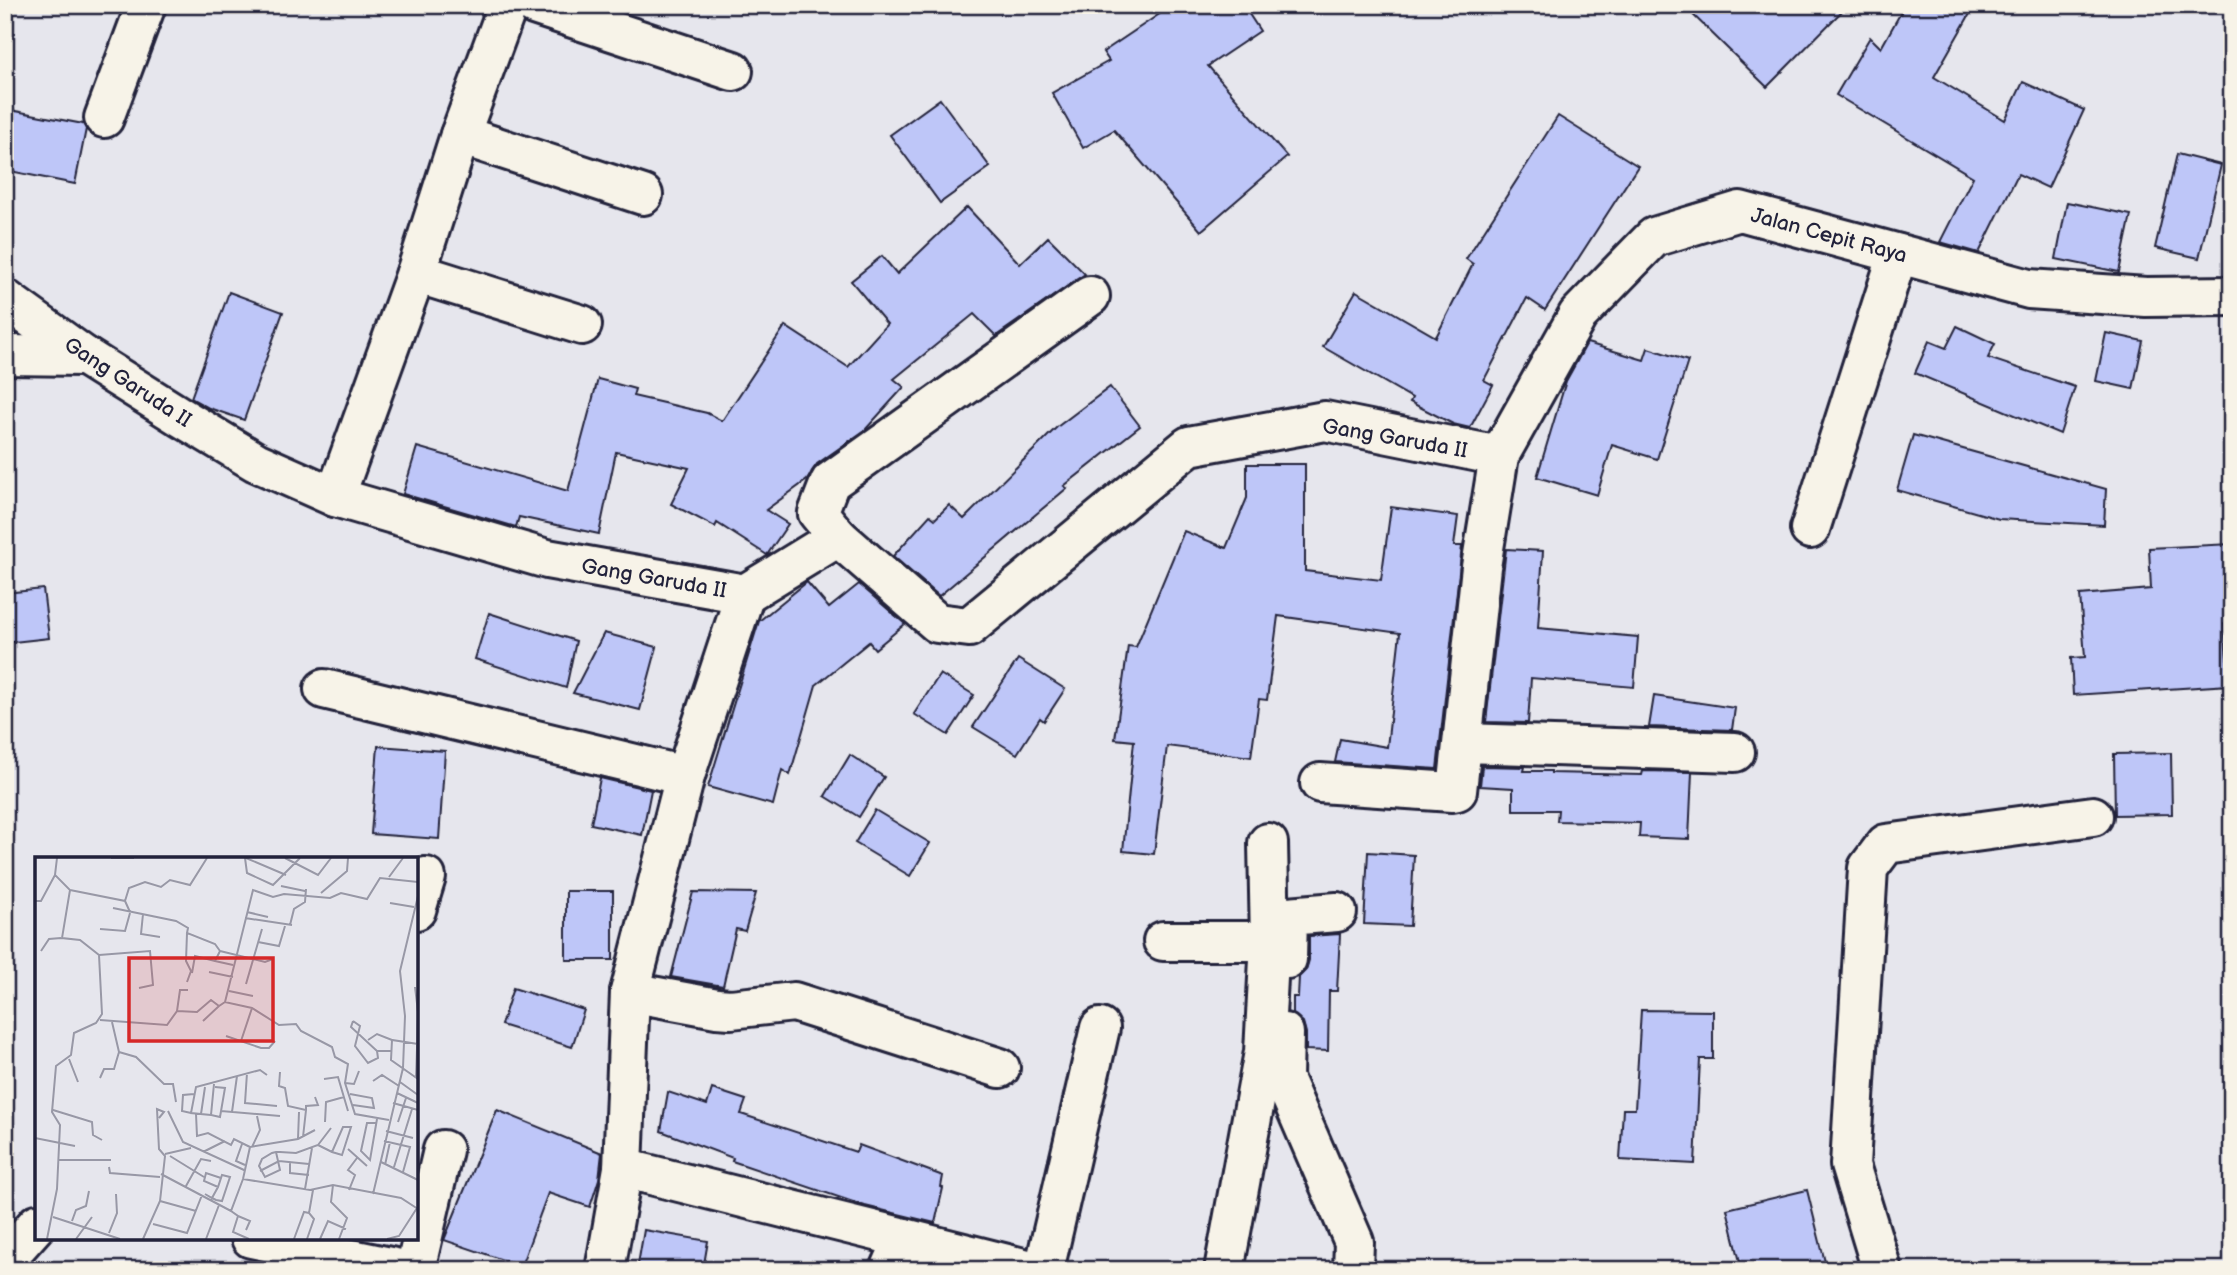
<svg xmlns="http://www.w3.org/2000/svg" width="2237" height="1275" font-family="'Balsamiq Sans',sans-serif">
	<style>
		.building { fill: #bec6f8; stroke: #22223b; stroke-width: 2 }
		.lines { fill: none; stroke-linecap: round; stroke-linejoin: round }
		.street-casing { stroke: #22223b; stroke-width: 44 }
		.street { stroke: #f7f3e8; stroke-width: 38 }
		.labels { text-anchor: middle; stroke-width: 5; stroke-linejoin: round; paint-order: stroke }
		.street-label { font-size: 21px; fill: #22223b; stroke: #f7f3e8 }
		.inset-road { fill: none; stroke: #9898a6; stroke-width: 2 }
		.view { fill: #d62828; fill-opacity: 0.15; stroke: #d62828; stroke-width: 3.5 }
		.inset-edge { fill: none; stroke: #22223b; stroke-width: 3.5 }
	</style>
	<rect width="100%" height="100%" fill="#e6e6ed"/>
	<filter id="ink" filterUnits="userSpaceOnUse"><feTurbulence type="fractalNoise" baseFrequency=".0143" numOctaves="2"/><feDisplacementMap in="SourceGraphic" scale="14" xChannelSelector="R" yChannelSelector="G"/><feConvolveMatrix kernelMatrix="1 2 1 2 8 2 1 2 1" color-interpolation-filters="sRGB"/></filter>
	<g filter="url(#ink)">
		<g class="building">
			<polygon points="1173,5 1243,5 1260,31 1208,66 1287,157 1201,231 1114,130 1083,148 1052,93 1109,61 1103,52"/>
			<polygon points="1683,5 1848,5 1767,87"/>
			<polygon points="1905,5 1975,5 1934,77 2005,120 2023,82 2084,110 2048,188 2018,174 1979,253 1940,242 1973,177 1836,95 1870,37 1881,48"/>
			<polygon points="940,99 990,167 940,203 890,135"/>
			<polygon points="5,109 83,124 86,129 75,184 5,170"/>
			<polygon points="1558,116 1638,166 1545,310 1527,298 1484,380 1493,385 1470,428 1453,424 1410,402 1412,398 1323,347 1356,291 1436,337 1473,264 1466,259"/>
			<polygon points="2177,154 2221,165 2199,258 2155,248"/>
			<polygon points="2067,202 2131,215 2119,272 2056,259"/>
			<polygon points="967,207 1020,264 1048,237 1085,274 996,336 974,314 894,379 904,387 865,430 817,464 807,480 766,510 788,524 767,555 717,523 715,527 671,504 689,468 616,452 599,534 519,517 516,527 403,494 417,447 568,491 598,379 635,389 633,396 707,413 722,421 785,326 848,367 887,324 851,281 882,256 897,274"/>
			<polygon points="229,292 283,312 244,420 209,408 191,398"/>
			<polygon points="1957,326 1995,344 1988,358 2075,387 2060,434 1915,373 1929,341 1946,348"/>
			<polygon points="2106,333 2143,341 2133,389 2096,381"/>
			<polygon points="1587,343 1644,360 1648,348 1688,361 1657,459 1612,445 1597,495 1537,477 1566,381"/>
			<polygon points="1110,387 1140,426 1064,486 1067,488 939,596 893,556 930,515 935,519 949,505 964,519 1057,427"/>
			<polygon points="1913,435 2106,489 2104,525 1999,519 1897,490"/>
			<polygon points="1247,464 1305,464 1305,571 1381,580 1391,507 1458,516 1454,546 1462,546 1437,769 1335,762 1340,739 1387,747 1400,633 1278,616 1267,700 1259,699 1251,757 1167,746 1154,854 1123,851 1134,741 1115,739 1128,646 1136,647 1184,531 1226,548 1247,498"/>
			<polygon points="2232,544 2232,623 2224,624 2229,685 2073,695 2071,658 2085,657 2080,595 2151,589 2149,548"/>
			<polygon points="1506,549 1543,551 1538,628 1638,637 1634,687 1531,678 1528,723 1486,722"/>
			<polygon points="807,582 829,608 859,584 905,624 875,649 869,642 816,685 790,775 782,770 773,805 708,787 759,621"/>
			<polygon points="43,589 49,638 5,643 5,593"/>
			<polygon points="489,613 576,641 566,688 475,659"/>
			<polygon points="604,633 657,647 640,710 573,693"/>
			<polygon points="1018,659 1065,689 1044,721 1040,718 1017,754 973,727"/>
			<polygon points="940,674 974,695 948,735 914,714"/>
			<polygon points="1654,696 1735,708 1732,730 1649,727"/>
			<polygon points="378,746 445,751 439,839 371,834"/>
			<polygon points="2171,753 2172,814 2115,815 2114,754"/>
			<polygon points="850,755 884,777 859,817 825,796"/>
			<polygon points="1482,766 1525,767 1524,771 1551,771 1551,773 1642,775 1643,771 1692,772 1689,839 1639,837 1640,823 1557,821 1558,810 1513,810 1513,788 1480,786"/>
			<polygon points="600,778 651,790 642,835 591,824"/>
			<polygon points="875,810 930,843 910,876 855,843"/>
			<polygon points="1368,852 1414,855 1410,926 1364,924"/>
			<rect x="566" y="891" width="47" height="69"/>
			<polygon points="693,892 756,893 745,931 736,929 723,986 671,977"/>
			<polygon points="1340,934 1337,991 1329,991 1328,1051 1306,1050 1306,1033 1303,1022 1293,1014 1293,997 1298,997 1299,977 1306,970 1309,960 1309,936"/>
			<polygon points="513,988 584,1010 572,1047 501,1025"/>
			<polygon points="1641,1010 1713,1011 1713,1059 1700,1059 1695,1164 1620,1160 1623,1109 1635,1109"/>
			<polygon points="712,1089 746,1100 741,1114 856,1152 859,1145 943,1176 941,1187 943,1188 935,1223 865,1206 732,1161 733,1158 661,1131 668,1092 707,1105"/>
			<polygon points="497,1110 602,1153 599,1179 590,1207 548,1193 521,1266 444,1240"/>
			<polygon points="1807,1190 1827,1270 1742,1270 1727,1209"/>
			<polygon points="644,1230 708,1241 703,1270 637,1270"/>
		</g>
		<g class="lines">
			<g class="street-casing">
				<g id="street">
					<polyline points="534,5 733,71"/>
					<polyline points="104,118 146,5"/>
					<polyline points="460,135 643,195"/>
					<polyline points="416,273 582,325"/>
					<polyline points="5,299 84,356 181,417 256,462 335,497 547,559 745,594 838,537 937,623 969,627 1189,446 1325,421 1499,456"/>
					<polyline points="5,355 84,356"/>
					<polyline points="335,497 416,273 460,135 508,5"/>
					<polyline points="1810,529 1898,254"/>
					<polyline points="838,537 818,513 830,482 1090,296"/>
					<polyline points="324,689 685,776"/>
					<polyline points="1463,743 1735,752"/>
					<polyline points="1320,783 1452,792 1457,791 1481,567 1499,456 1578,315 1654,237 1740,211 2029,289 2146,297 2232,296"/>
					<polyline points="416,910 426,877"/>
					<polyline points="1163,941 1270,941"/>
					<polyline points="1287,959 1288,916 1337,912"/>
					<polyline points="630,992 717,1008 731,1009 794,1002 1000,1068"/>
					<polyline points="1284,1033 1283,1078 1354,1242 1353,1270"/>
					<polyline points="623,1168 904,1238 890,1270"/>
					<polyline points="251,1238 405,1270"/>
					<polyline points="904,1238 1031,1270"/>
					<polyline points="5,1260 37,1224"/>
					<polyline points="415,1270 443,1150"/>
					<polyline points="605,1270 623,1168 630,992 685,776 745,594"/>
					<polyline points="1044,1270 1100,1028"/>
					<polyline points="1224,1270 1264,1052 1270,941 1268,843"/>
					<polyline points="1882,1270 1850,1165 1868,868 1886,844 2093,816"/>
				</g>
			</g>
			<use href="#street" class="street"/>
		</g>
	</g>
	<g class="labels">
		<g class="street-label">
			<text transform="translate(1829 235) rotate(15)" y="7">Jalan Cepit Raya</text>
			<text transform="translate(128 382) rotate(33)" y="7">Gang Garuda II</text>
			<text transform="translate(1395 438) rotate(10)" y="7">Gang Garuda II</text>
			<text transform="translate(654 578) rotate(10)" y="7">Gang Garuda II</text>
		</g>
	</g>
	<g transform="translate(35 857)">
		<rect width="383" height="383" fill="#e6e6ed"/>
		<path class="inset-road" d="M76 1H99M210 1 212 16 238 28 265 1M211 1 251 18M250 1 283 18 296 1M354 20 368 1M246 29 270 34M35 33 90 44 95 55M286 36 312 14 313 1M0 44H6L20 18M90 44 94 31 110 25 126 30 135 23 155 28 172 1M355 46 379 50M78 51 141 64 153 71 152 76 180 87 185 94 180 104 198 108M212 55 233 60M108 57 106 77 125 80M210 61 257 68M255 68 259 52 270 45 271 32M65 72 90 74 95 56M223 85 244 89 250 69M6 94 14 82 26 81M185 94 230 105 238 102M64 98 115 94 118 128 104 131M174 115 198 120M157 116 160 99 180 104M152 125 156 114 151 104 152 76M211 127 227 72M380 130 383 155M194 134 218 139M190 145 218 33 238 40 249 37 295 41 306 36 332 42 345 21 383 25M142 154 162 155 176 143 184 149 190 145 217 151 244 168 261 167 266 174 297 190 300 200 313 207 310 226 320 257 354 263M65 163 132 168 142 154 145 133H153M168 164 184 149M318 164 325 169 320 189 333 206 343 201 342 194M318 164 316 170 342 194H356M191 179 226 191H234L240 184M333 183 342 177 357 183M206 184 217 151M383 187 357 183 356 203 383 222M84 195 101 200 129 227H138L141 245M34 202 43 225M245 215 244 229 250 231 253 249 271 253 268 280M212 216 210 246 242 249M381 220 383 162M65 221 69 212H79L84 195 77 165M289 222 303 220 313 254M338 224 347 218 364 229M365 225 383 238M310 226 319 227 324 214M179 227 176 258 185 260 190 231 180 230M362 236 383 246M315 237 337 241 339 251 318 248M358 246 383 253M18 253 57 265 58 278 67 283M271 253V249L283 248 280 240M133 254 148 285 209 313M186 254 245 259M197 255 202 219M156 256 147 254 148 238 159 237M161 257 162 279 173 276 196 288 199 282 215 290M166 257 170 230M176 258 156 256 161 230 225 213 232 218M290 265 291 245 309 240M363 265 371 241M342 266H332L326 294 335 303 342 262M351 274 378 281M0 281 40 289M263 282 264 255M349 284 375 290 368 315M207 287 201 304 210 308M283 288 297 295 307 298 316 270H308L297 295M217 290 225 273 222 259M313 292 332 309M168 295 190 284M241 295 245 313 230 320 224 309 227 302 237 296 241 295H245L261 296 283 288 296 271M130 297 156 291M135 299 169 320M23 303H76M255 305V316L274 318M346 305 383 323M350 308 355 285M74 310 75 316 125 320M359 310 377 252M225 314 244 304 274 307M126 317 196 354 208 322 275 333 298 328 366 341 383 352M208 322 215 290 263 282 280 273M298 328 296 345 312 361 304 382M151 329 166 302 176 304M183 330 169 324 171 316 186 321M270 332 277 291M314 333 320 318 313 313 322 301M170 337 177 341 181 343 187 344 195 320 187 318 183 330 177 341 176 344M338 337 368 211 370 159 365 114 383 39M125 344 161 354M196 354 203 359 198 375 214 382M203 359 215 364 211 373M18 360 85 382M37 364 41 353 51 349 54 334M118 367 152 376 167 338M74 376 82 356 81 337M12 382 22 332 25 268 17 255 21 209 36 198 39 176 61 166 67 157 64 98 45 83 27 81 35 33 20 18 22 1M41 382 57 360M108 382 125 344 130 299 124 292 122 252 129 255 124 261M171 382 184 348M259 382 269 355 274 356M272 382 279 362 274 356 278 333M285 382 293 364 311 372M352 382 364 379 382 351"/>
		<path class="view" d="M94 101H238V184H94Z"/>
		<rect width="383" height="383" class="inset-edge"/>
	</g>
	<rect width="2237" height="1275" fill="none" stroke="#f7f3e8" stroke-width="28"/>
	<rect x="14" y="14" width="2209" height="1247" fill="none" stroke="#22223b" stroke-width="2.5" filter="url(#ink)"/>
</svg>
